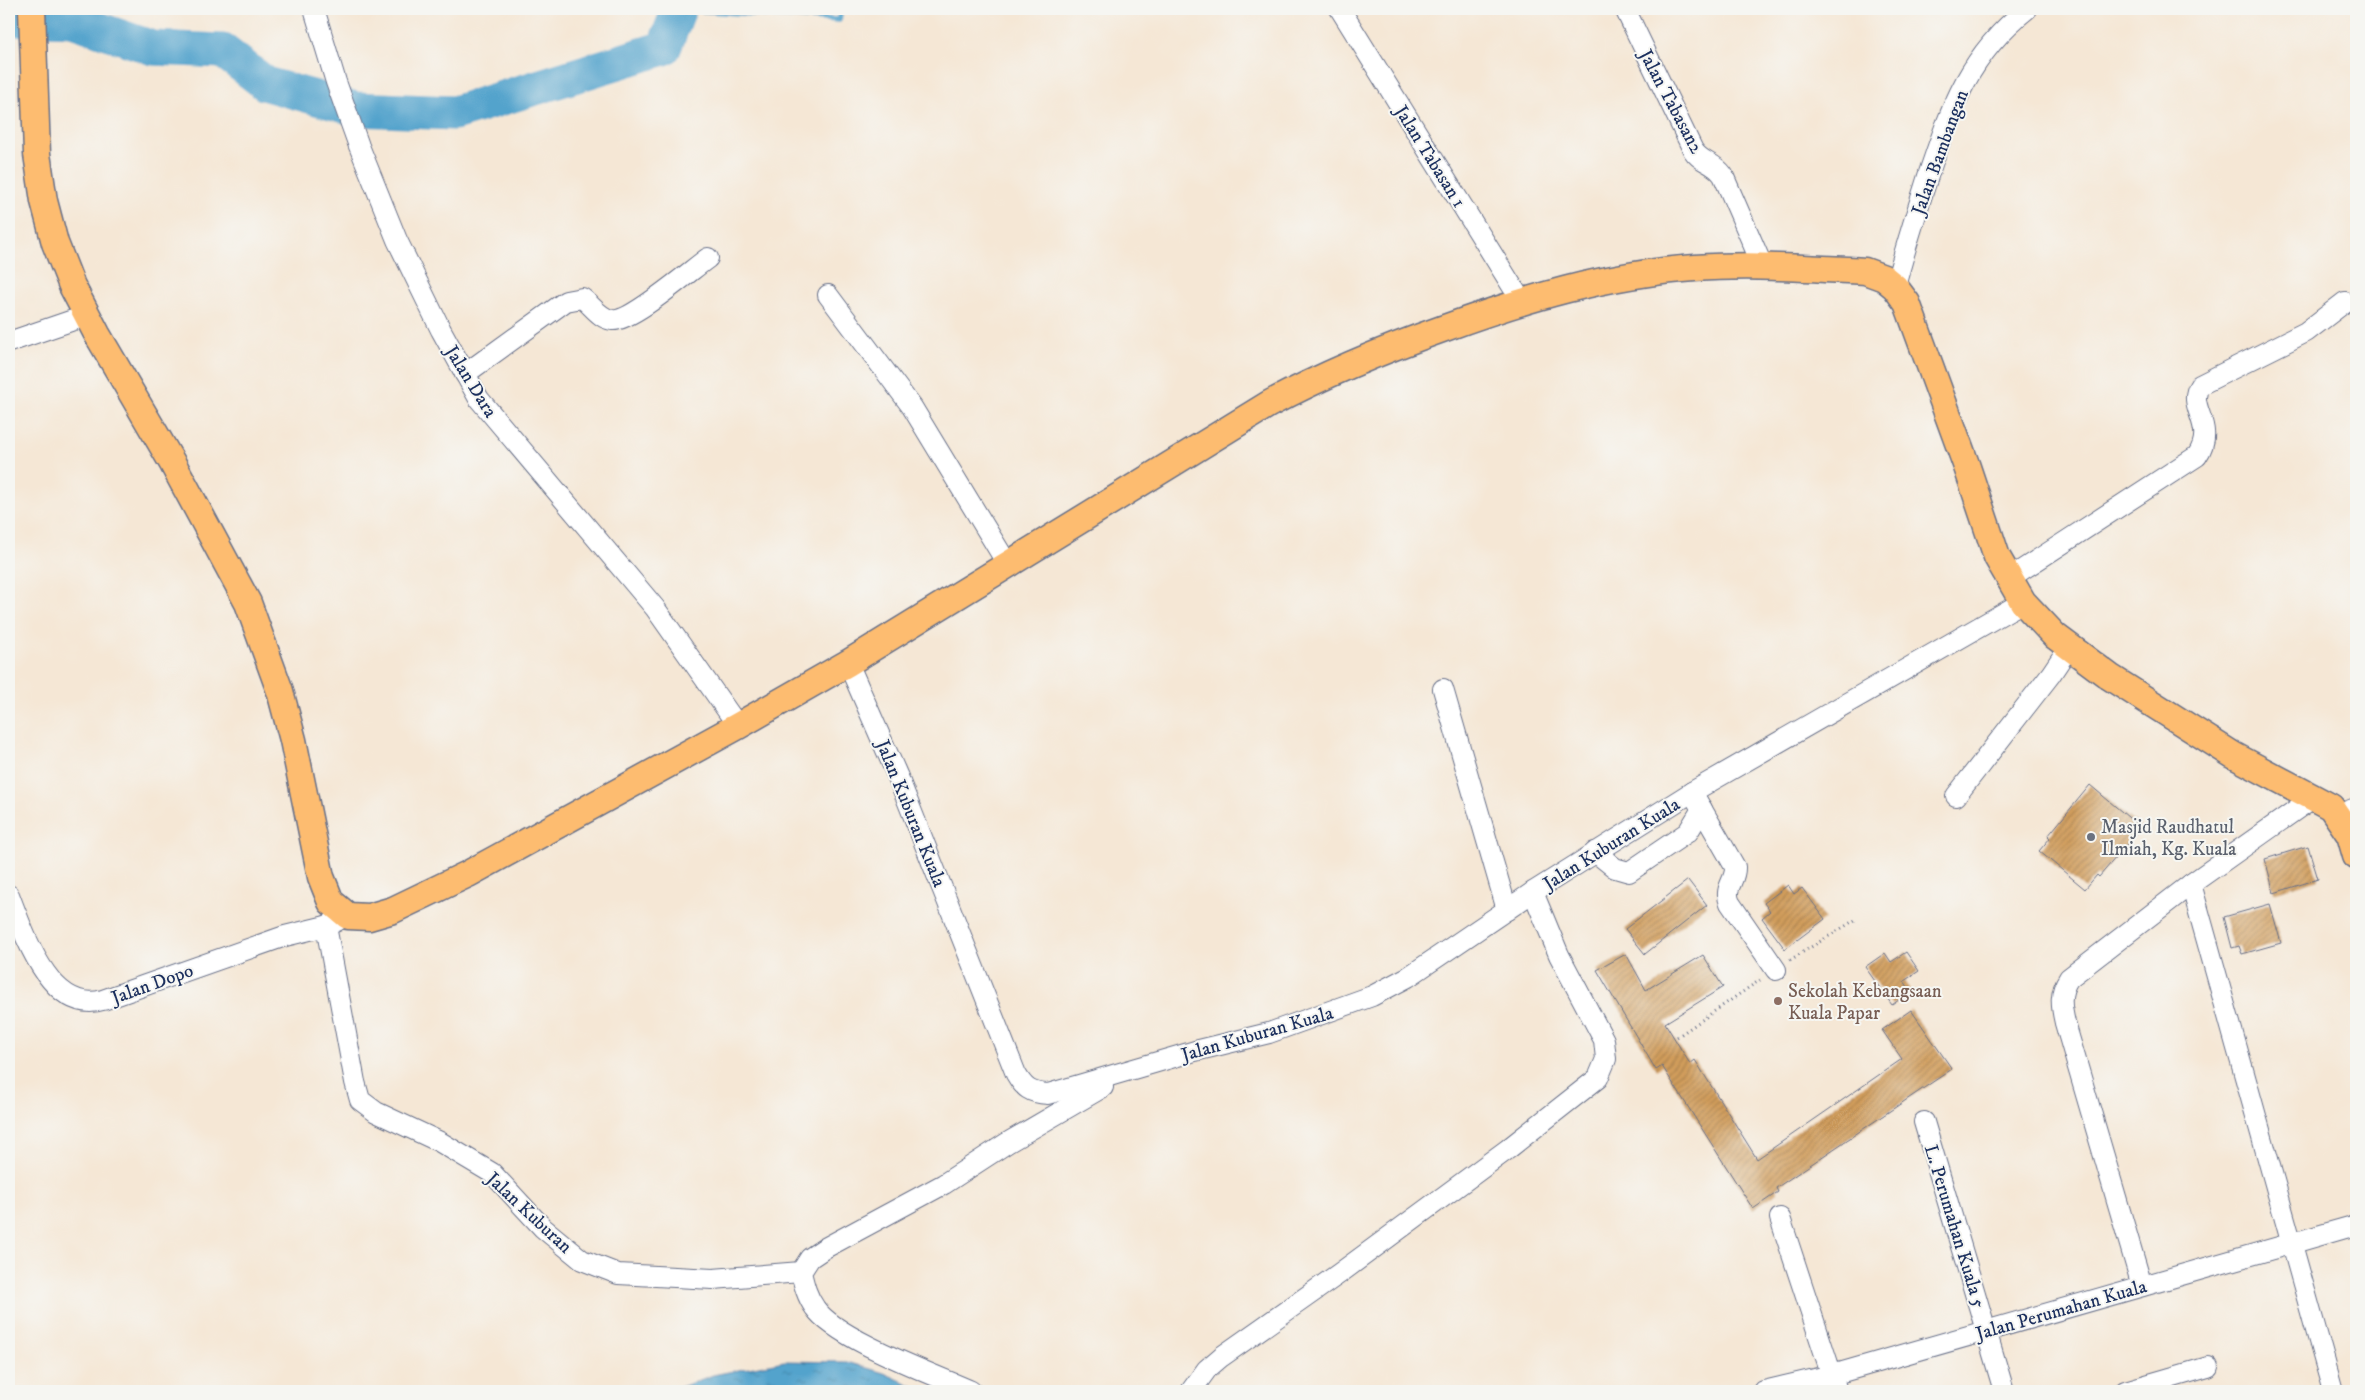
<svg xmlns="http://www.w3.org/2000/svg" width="2365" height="1400" font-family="'IM FELL DW Pica',serif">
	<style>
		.water { fill: url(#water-ripples); stroke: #366995 }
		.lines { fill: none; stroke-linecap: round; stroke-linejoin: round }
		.stream { stroke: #52a3cc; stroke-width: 5.5 }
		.river { stroke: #52a3cc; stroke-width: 35 }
		.building { fill: url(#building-hatch) }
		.minor-casing { stroke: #676f88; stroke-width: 22 }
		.major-casing { stroke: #676f88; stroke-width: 29 }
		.path { stroke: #676f88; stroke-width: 3; stroke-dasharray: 1 4; stroke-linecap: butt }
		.minor { stroke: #fff; stroke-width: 20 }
		.major { stroke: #fdbc6f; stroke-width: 26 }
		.worship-dot { fill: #6b7280; stroke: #f6f6f2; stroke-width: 2 }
		.education-dot { fill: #8d6e63; stroke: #f6f6f2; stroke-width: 2 }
		.labels { text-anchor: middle; stroke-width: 4; stroke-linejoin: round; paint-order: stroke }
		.street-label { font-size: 19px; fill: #1b2f5e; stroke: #f6f6f2 }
		.worship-label { font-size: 19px; fill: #5b616d; stroke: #f6f6f2; text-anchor: start }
		.education-label { font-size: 19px; fill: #785e54; stroke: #f6f6f2; text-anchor: start }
	</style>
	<defs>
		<pattern id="water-ripples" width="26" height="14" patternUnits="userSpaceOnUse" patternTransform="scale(1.25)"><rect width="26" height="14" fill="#52a3cc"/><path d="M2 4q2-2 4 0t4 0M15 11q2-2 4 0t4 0" fill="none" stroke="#4385a9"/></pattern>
		<pattern id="building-hatch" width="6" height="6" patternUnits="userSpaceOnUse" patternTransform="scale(1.25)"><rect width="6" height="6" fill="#d19d5b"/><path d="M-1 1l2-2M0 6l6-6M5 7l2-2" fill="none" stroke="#a9804e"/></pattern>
	</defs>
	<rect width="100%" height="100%" fill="#f6f6f2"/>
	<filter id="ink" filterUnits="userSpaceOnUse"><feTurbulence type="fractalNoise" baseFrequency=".02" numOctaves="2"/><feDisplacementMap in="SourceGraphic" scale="10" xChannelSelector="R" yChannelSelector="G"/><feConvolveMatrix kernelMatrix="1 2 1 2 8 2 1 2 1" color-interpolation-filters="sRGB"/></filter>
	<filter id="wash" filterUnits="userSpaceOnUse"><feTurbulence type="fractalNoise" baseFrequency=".0096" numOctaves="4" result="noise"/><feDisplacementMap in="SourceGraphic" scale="20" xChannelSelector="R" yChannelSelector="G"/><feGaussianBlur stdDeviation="1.12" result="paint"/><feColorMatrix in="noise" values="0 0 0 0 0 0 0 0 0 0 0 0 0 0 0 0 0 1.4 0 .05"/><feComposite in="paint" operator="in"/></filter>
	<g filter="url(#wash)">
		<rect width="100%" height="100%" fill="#f5e7d5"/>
		<polygon class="water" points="784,1361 847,1362 884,1373 924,1391 670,1391 713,1375"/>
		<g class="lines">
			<polyline class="stream" points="680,9 839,20 841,9"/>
			<polyline class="river" points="9,18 72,20 153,48 223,51 266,84 356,109 454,113 664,48 679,9"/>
		</g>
		<g id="blocks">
			<g class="building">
				<polygon points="2090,785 2141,828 2099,877 2097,875 2085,889 2039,851 2050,838 2048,836"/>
				<polygon points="2308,846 2318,879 2274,893 2265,859"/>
				<polygon points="1688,880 1707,905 1645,954 1625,929"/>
				<polygon points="1788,885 1794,894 1802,888 1825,919 1785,949 1762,918 1770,911 1764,903"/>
				<polygon points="2270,904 2281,943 2242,954 2239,946 2232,948 2224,917"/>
				<polygon points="1906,952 1919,971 1904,981 1911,991 1892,1005 1865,967 1885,953 1891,962"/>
				<polygon points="1626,954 1646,990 1703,955 1723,987 1665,1023 1690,1064 1695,1060 1757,1159 1902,1059 1882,1030 1911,1010 1952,1069 1776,1188 1778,1192 1753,1209 1662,1066 1656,1070 1597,970"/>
			</g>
		</g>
	</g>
	<g filter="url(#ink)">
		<use href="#blocks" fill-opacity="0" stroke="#676f88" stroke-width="1"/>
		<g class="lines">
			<g class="minor-casing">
				<g id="minor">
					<polyline points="314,9 336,82 359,146 397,240 441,330 479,399 655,608 738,726"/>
					<polyline points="1340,9 1522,302"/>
					<path d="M1625 9 1693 150C1702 164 1712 160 1723 175L1763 267"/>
					<path d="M1895 287C1905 248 1917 211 1929 173 1952 105 1969 55 2027 9"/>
					<polyline points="828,295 912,407 1008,565"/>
					<polyline points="9,342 88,315"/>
					<path d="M465 374 566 301 582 298C592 305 599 318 612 320 630 323 691 270 708 258"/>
					<path d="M2008 579 2197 456C2218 425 2185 407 2200 385L2306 332 2345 302"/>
					<path d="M848 663 898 777 1016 1074C1024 1088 1030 1093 1048 1094L1195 1051 1269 1033 1372 996 1408 977 1533 892 1692 792 2023 602"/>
					<polyline points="1443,689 1507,910"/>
					<path d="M1692 792 1735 867C1736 881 1723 888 1730 903L1776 970"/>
					<polyline points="1956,796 2051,674 2069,647"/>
					<polyline points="2337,815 2356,808"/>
					<polyline points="1595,852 1615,868 1629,872 1688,832 1702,809"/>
					<polyline points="2191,884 2333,1391"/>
					<path d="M9 895C24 933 50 1015 103 1000L285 936 326 926 337 921"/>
					<polyline points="326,926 355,1082 360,1100 376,1112 440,1142 492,1173 543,1228 582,1260 618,1274 713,1279 801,1272"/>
					<polyline points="1924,1122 2004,1391"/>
					<polyline points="1780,1218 1837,1391"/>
					<path d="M2142 1286 2065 1023C2061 1006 2059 993 2069 978L2191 884 2314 797"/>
					<path d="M971 1391C933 1374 836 1339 815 1308 807 1297 804 1285 801 1272L810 1258 825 1248 944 1184 1007 1143 1103 1087"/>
					<polyline points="1191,1391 1207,1369 1221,1357 1340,1273 1508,1149 1598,1078 1606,1059 1604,1040 1559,955 1533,892"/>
					<polyline points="1764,1391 1832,1375 2356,1225"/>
					<polyline points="2125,1391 2208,1367"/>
				</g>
			</g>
			<g class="major-casing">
				<path id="major" d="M32 9 37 154 44 201 55 243 72 286 97 334 173 464 248 603 280 691 293 740 321 877 331 902 348 916 369 917 393 910 468 874 738 726 848 663 1269 404C1327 373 1380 351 1442 329 1524 299 1607 274 1695 268 1751 264 1809 268 1865 271L1884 278 1895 287 1907 303 1967 467 1997 557 2023 602 2055 636 2110 677 2233 755 2331 807 2350 835 2356 856"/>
			</g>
			<g class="path">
				<polyline points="1790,960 1855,920"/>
				<polyline points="1677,1037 1760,980"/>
			</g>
			<use href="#minor" class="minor"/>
			<use href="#major" class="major"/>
		</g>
	</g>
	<circle class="worship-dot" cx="2091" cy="837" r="5"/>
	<circle class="education-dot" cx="1778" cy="1001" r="5"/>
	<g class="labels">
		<g class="street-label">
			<text transform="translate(1672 101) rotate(62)" y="7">Jalan Tabasan2</text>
			<text transform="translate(1939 152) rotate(-70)" y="7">Jalan Bambangan</text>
			<text transform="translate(1431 156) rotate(58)" y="7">Jalan Tabasan 1</text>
			<text transform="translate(472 381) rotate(58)" y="7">Jalan Dara</text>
			<text transform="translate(912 813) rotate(68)" y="7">Jalan Kuburan Kuala</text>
			<text transform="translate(1611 843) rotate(-32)" y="7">Jalan Kuburan Kuala</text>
			<text transform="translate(152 983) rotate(-20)" y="7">Jalan Dopo</text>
			<text transform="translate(1257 1033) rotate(-16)" y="7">Jalan Kuburan Kuala</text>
			<text transform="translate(530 1212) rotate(43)" y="7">Jalan Kuburan</text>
			<text transform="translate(1956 1226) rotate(73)" y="7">L. Perumahan Kuala 5</text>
			<text transform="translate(2061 1309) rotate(-16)" y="7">Jalan Perumahan Kuala</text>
		</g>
		<g class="worship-label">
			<text x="2101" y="833">Masjid Raudhatul<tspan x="2101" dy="22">Ilmiah, Kg. Kuala</tspan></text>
		</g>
		<g class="education-label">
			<text x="1788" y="997">Sekolah Kebangsaan<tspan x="1788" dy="22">Kuala Papar</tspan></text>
		</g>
	</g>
	<rect width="2365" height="1400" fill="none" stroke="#f6f6f2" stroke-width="30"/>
</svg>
